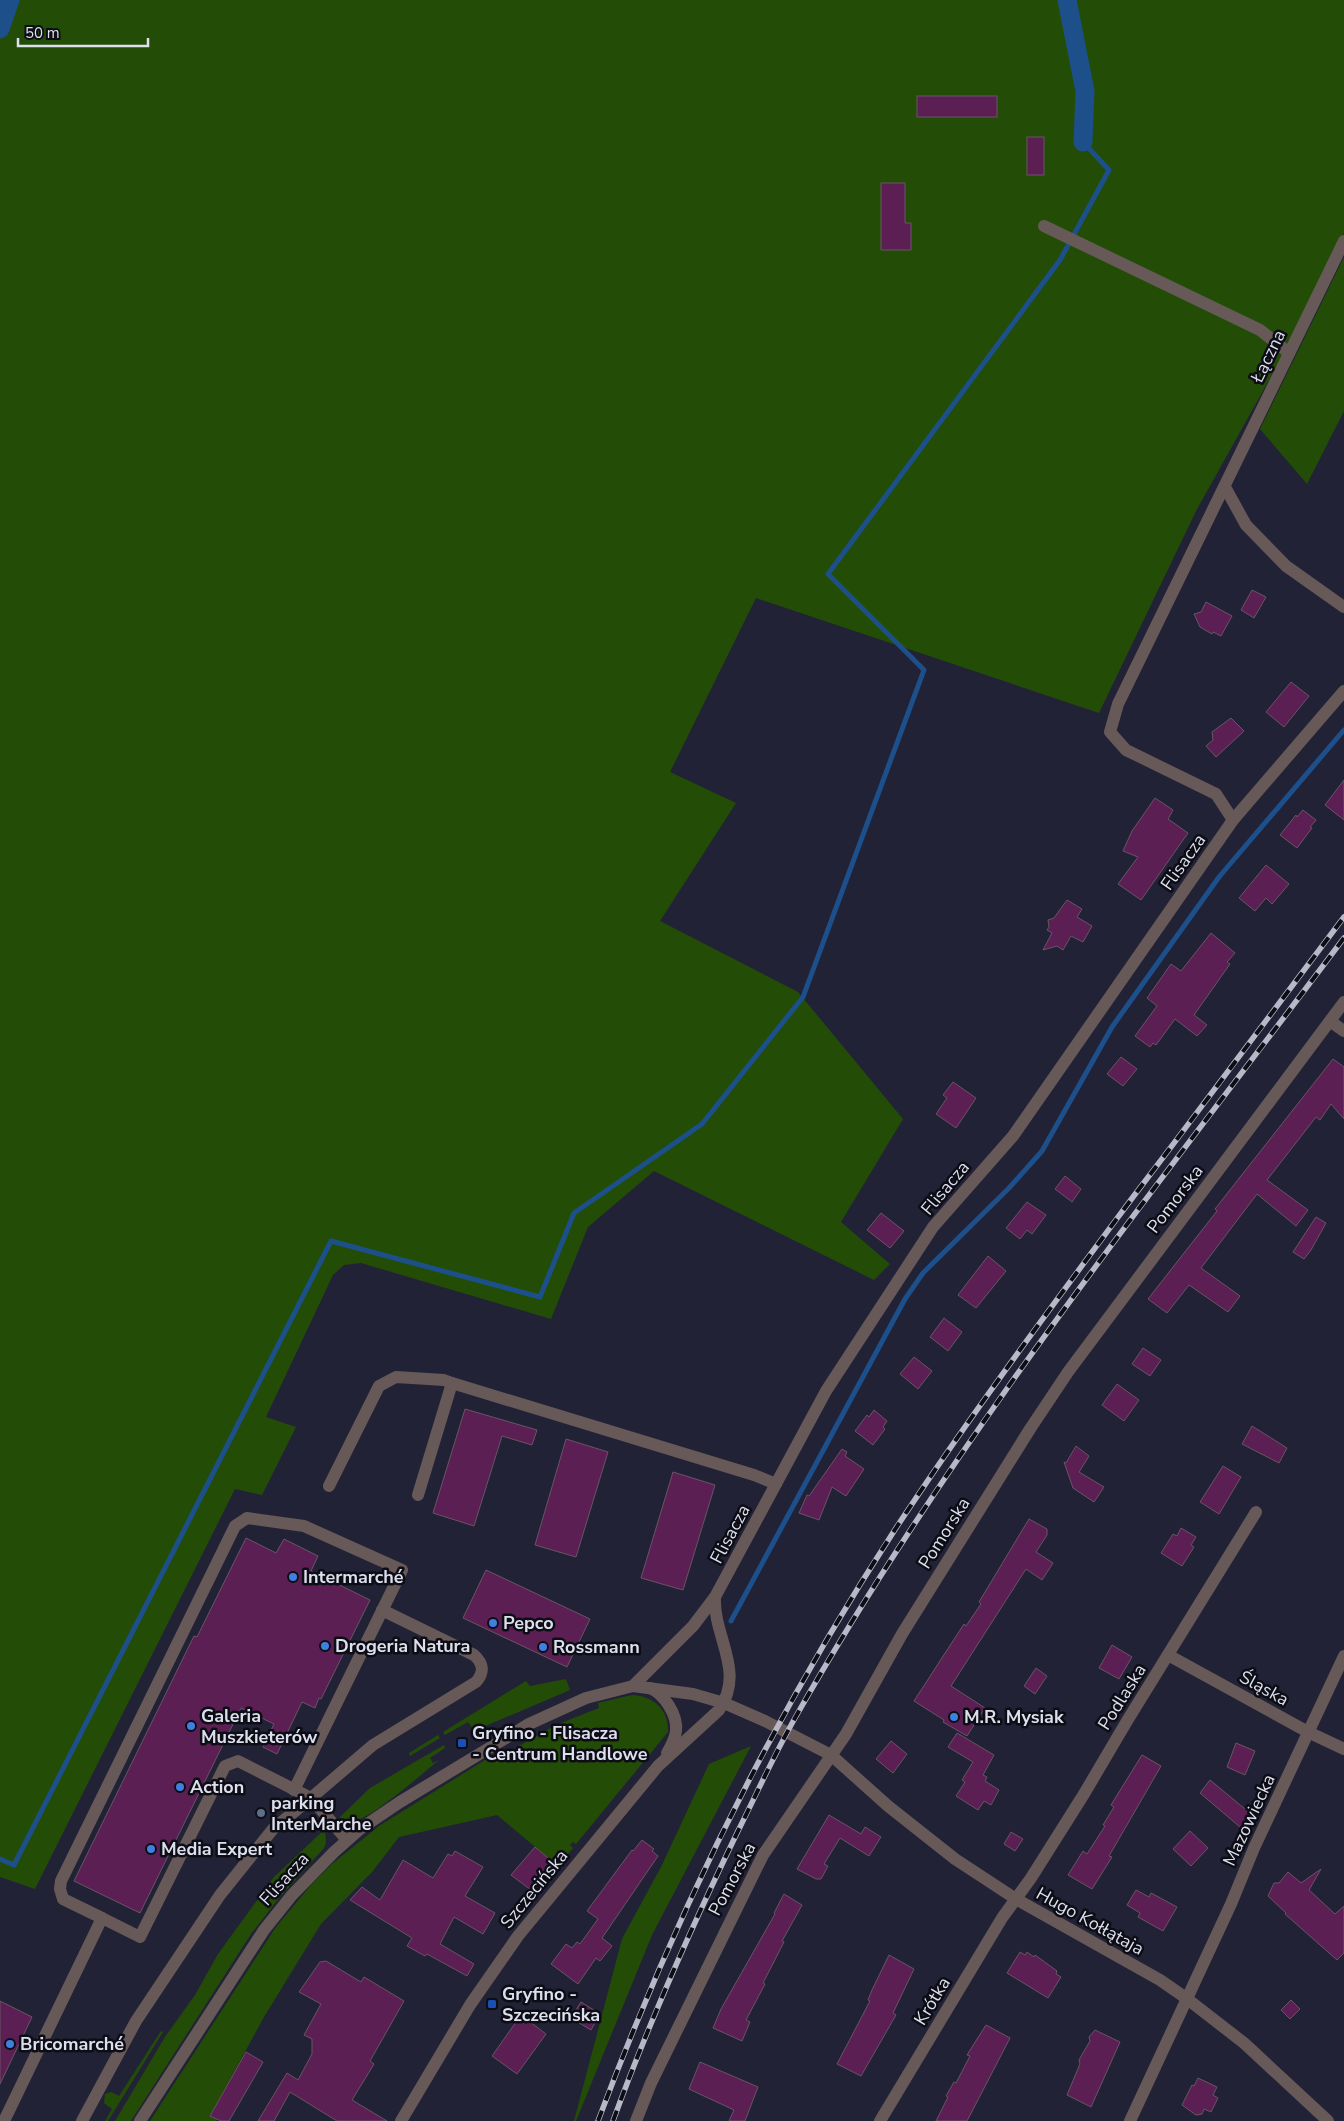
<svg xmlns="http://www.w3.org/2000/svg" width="1344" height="2121" font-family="'Nunito Sans',sans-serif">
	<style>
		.green { fill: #234d06 }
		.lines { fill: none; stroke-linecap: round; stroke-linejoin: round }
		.stream { stroke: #1d4f8b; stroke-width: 5 }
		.canal { stroke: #1d4f8b; stroke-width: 19 }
		.building { fill: #5b1f54; stroke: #695465 }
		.minor { stroke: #665957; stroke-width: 12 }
		.rail-casing { stroke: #b8b8c8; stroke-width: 5.5 }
		.rail { stroke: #0d0d16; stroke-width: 4; stroke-dasharray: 11; stroke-linecap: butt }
		.shop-dot { fill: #3f7fe0; stroke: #0d0d16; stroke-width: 2 }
		.transit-dot { fill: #1a4fb4; stroke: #0d0d16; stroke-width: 2 }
		.service-dot { fill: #5c6f8a; stroke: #0d0d16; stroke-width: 2 }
		.labels { text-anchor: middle; stroke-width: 5; stroke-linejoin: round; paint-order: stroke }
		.street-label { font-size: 18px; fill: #dedfed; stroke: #0d0d16 }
		.poi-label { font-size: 18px; font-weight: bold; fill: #dedfed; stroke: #0d0d16; text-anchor: start }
	</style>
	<rect width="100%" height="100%" fill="#222237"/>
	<g class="green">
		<polygon points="0,0 1344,0 1344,233 1288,346 1196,511 1099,713 756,598 670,772 736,803 660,921 798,992 903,1119 841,1222 890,1264 874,1280 654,1171 588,1227 551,1319 361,1263 344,1265 333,1275 266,1417 296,1427 262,1495 235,1489 35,1889 0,1877"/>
		<polygon points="1344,257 1344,411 1307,484 1260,429"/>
		<polygon points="566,1679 570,1690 476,1730 474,1730 468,1722 445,1735 443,1732 526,1681 530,1686"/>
		<path d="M632 1695C654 1696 669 1710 668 1732L576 1844 573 1842 570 1845 573 1848 558 1866 497 1815 399 1837 372 1872 321 1924 264 2017 210 2116 217 2119 216 2121H150L276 1927 311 1885 332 1864 379 1826 501 1750 503 1755 556 1725 599 1708 598 1703Z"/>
		<polygon points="438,1735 440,1738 410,1756 409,1753"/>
		<path d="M444 1745 445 1748 430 1758 433 1763 439 1760C423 1773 372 1818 354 1821 348 1822 344 1820 339 1818L370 1788Z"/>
		<polygon points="751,1746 652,1935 576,2121 574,2121 622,1939 662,1865 709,1764"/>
		<polygon points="325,1829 326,1843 324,1848 279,1898 251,1934 131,2121 115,2121 165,2037 195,1995 218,1954 274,1877"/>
		<polygon points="161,2031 163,2032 108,2121 105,2121 112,2109 104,2103 105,2094 111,2092 119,2096"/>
	</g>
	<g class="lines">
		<g class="stream">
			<polyline points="731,1621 905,1299 923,1273 1009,1188 1042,1151 1112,1027 1219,877 1344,730"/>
			<polyline points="0,1859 14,1865 331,1241 540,1297 574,1213 702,1124 803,997 924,670 828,574 1060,260 1109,170 1083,142"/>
		</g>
		<g class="canal">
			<polyline points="1067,0 1085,91 1083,142"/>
			<polyline points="0,29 10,0"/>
		</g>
	</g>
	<g class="building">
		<rect x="917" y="96" width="80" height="21"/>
		<rect x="1027" y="137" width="17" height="38"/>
		<polygon points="881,183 905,183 905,223 911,223 911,250 881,250"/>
		<polygon points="1252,590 1266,597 1254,618 1241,610"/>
		<polygon points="1206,602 1232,616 1221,636 1213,632 1212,634 1200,627 1194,614 1201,612"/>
		<polygon points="1291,682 1309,696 1284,727 1266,712"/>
		<polygon points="1231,718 1244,731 1216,757 1206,746 1213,740 1212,732"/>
		<polygon points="1344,780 1344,820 1325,805"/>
		<polygon points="1155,798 1173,810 1168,819 1188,833 1141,900 1118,884 1138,857 1123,851 1132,831"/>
		<polygon points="1303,810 1316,820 1310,827 1312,828 1297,848 1280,835 1296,815 1297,817"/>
		<polygon points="1266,865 1289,884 1272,904 1266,898 1255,911 1239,898"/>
		<polygon points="1067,900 1082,909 1077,917 1092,926 1083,942 1071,936 1063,950 1057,946 1043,950 1052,933 1047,930 1049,927 1048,920 1054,918"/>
		<polygon points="1211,933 1235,953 1227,962 1230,964 1194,1015 1207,1025 1197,1036 1175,1019 1156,1045 1153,1043 1150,1047 1135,1036 1157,1006 1147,998 1171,964 1181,971"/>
		<polygon points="1121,1057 1137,1069 1123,1086 1107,1074"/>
		<polygon points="1333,1059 1344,1067 1344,1119 1331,1104 1320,1120 1316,1117 1267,1180 1308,1210 1296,1226 1257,1194 1201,1268 1240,1296 1228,1312 1189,1285 1167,1313 1148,1299 1217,1211 1215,1209"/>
		<polygon points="953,1082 976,1098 956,1128 936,1114 947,1098 943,1095"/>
		<polygon points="1065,1176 1081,1189 1072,1202 1055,1189"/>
		<polygon points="1027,1202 1046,1215 1032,1234 1027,1230 1020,1239 1006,1228"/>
		<polygon points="881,1213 904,1231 890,1248 867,1230"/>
		<polygon points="1316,1217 1326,1223 1311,1250 1304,1259 1293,1252"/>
		<polygon points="988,1256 1006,1271 976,1308 958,1295"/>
		<polygon points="944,1318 962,1332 948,1351 930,1337"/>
		<polygon points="1143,1348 1161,1360 1150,1376 1132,1364"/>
		<polygon points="914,1357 932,1371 918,1389 900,1374"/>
		<polygon points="1117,1384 1139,1400 1124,1421 1102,1405"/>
		<polygon points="465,1409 537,1430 532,1445 502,1436 474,1526 433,1513"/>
		<polygon points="874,1410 887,1421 883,1427 885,1429 873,1445 855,1431 867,1415 869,1417"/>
		<polygon points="1252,1426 1287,1448 1279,1463 1242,1444"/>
		<polygon points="566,1439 608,1452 576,1557 535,1545"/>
		<polygon points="1076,1446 1089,1456 1079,1472 1104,1487 1094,1502 1073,1488 1064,1462 1066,1463"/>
		<polygon points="842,1449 847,1452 845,1456 864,1469 846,1496 832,1487 819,1520 799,1513 807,1495 809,1496"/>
		<polygon points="1223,1466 1241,1477 1219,1514 1200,1502"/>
		<polygon points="673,1472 715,1485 683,1590 641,1578"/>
		<polygon points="1029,1519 1047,1529 1047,1535 1036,1552 1053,1563 1042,1580 1026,1569 951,1686 985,1708 967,1736 943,1722 944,1720 914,1701 964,1624 966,1626 981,1604 979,1602"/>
		<polygon points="1181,1528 1196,1537 1191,1545 1194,1547 1182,1566 1161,1553 1173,1534 1177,1536"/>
		<polygon points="246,1538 276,1553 284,1539 318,1556 311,1571 370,1600 321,1699 319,1698 315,1708 302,1702 277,1754 263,1747 274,1724 241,1708 140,1913 74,1881 194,1636 197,1637"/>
		<polygon points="486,1570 590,1619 567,1667 463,1618"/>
		<polygon points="1112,1645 1132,1657 1119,1679 1099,1668"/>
		<polygon points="1036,1668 1047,1676 1035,1694 1024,1686"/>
		<polygon points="957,1733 994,1755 983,1775 987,1777 985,1781 999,1790 991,1805 984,1801 978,1810 956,1796 965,1782 962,1780 973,1762 948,1747"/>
		<polygon points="891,1741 907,1754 893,1773 876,1759"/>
		<polygon points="1236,1743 1255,1751 1245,1775 1227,1767"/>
		<polygon points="1142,1755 1161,1766 1109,1856 1112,1857 1092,1889 1068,1875 1083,1851 1087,1854 1105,1826 1103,1825 1114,1807 1111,1805"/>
		<polygon points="1210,1780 1251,1814 1240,1827 1200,1793"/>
		<polygon points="829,1815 861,1834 865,1827 881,1837 869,1856 840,1838 824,1864 828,1866 821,1879 816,1879 797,1869"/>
		<polygon points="1190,1831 1208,1848 1191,1866 1173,1849"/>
		<polygon points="1011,1832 1023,1839 1015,1851 1004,1844"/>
		<polygon points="642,1840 654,1849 652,1851 658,1856 602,1938 612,1946 600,1961 596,1958 578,1984 551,1964 566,1944 572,1948 577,1942 580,1944 598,1919 587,1911 632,1850 633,1851"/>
		<polygon points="535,1847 554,1863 531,1890 511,1875"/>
		<polygon points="455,1851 483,1867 465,1896 495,1913 483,1934 454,1917 440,1944 474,1964 467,1976 427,1954 425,1956 407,1946 412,1938 350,1900 362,1887 380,1900 403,1860 433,1878 448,1854 452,1856"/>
		<polygon points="1321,1869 1309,1890 1335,1914 1344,1906 1344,1953 1337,1960 1285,1914 1286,1913 1268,1896 1274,1883 1279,1883 1288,1872 1301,1883"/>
		<polygon points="1136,1890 1149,1897 1151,1893 1177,1907 1163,1931 1138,1917 1140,1913 1127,1905"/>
		<polygon points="784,1894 802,1905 782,1941 784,1942 763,1983 765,1984 746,2020 750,2022 742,2041 713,2028 721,2009 775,1914 774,1913"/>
		<polygon points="1020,1952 1025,1955 1027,1952 1034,1957 1035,1955 1057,1971 1056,1974 1061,1977 1048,1998 1007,1973"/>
		<polygon points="889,1955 914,1969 893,2013 896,2015 861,2076 837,2064 870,2001 868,2000 872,1990"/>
		<polygon points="326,1961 361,1982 364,1977 404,2001 370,2061 374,2064 352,2100 387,2121 337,2121 290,2092 274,2121 258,2121 287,2073 298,2080 312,2054 312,2039 304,2035 321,2004 299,1992 320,1962"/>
		<polygon points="1291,2000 1300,2009 1290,2019 1281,2010"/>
		<polygon points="0,2001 32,2017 0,2084"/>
		<polygon points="581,2002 600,2014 591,2030 571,2018"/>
		<polygon points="521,2015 546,2034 517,2074 492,2056"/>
		<polygon points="986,2025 1010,2038 967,2121 936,2121 948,2097 946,2096 954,2082 956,2083 970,2056 967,2055"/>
		<polygon points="1095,2030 1120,2042 1091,2107 1067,2095 1080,2064 1079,2060 1090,2041 1089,2037"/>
		<polygon points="246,2052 263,2062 229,2121 221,2121 210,2116"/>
		<polygon points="700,2062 758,2087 745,2121 729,2121 734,2110 689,2089"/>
		<polygon points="1198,2078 1217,2087 1213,2095 1218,2098 1211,2112 1204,2109 1202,2114 1196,2115 1182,2105 1192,2085 1194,2086"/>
	</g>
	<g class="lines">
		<g class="minor">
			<polyline points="1044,226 1260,330 1289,353"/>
			<polyline points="1225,487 1246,525 1286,566 1344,607"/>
			<polyline points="1233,820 1216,794 1126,750 1110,732 1118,704 1344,241"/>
			<polyline points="1330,1021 1344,1031"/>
			<polyline points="329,1486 379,1386 396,1377 444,1380 452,1383 754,1475 776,1484"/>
			<polyline points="418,1495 452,1383"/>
			<polyline points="1168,1655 1308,1732 1344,1749"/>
			<polyline points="633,1686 693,1626 715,1597 826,1391 933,1227 1013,1136 1233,820 1344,691"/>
			<path d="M650 1688C664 1694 678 1715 676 1731 675 1740 671 1746 667 1753"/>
			<polyline points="102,1918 63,1899 60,1889 61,1881 235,1526 247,1518 304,1526 402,1570 294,1790"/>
			<path d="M4 2121 102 1918 140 1937 225 1766 238 1761 311 1798 373 1745 476 1682C485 1672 483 1663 474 1655L382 1610"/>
			<polyline points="82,2121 136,2021 220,1895 273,1829 311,1798 347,1840"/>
			<polyline points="140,2121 264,1930 292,1895 334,1852 360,1829 400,1802 529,1724 586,1698 633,1686 693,1694 724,1703 765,1721 831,1755 888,1806 955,1859 1016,1899 1160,1980 1186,1998 1244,2043 1328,2121"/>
			<path d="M401 2121 470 2005 518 1936 658 1766 719 1710C746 1671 713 1637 715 1597"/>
			<polyline points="636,2121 651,2083 763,1855 846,1734 902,1634 1030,1429 1068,1372 1344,1002"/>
			<polyline points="880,2121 1002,1918 1031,1878 1084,1794 1127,1721 1256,1512"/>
			<polyline points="1130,2121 1231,1904 1254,1848 1344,1656"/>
		</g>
		<g class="rail-casing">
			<g id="rail">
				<path d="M598 2121C675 1915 776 1712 896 1528 971 1414 1052 1306 1133 1197 1204 1104 1274 1010 1344 917"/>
				<path d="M613 2121C649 2022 692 1926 738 1831 757 1793 774 1755 795 1718 952 1441 1153 1192 1344 938"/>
			</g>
		</g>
		<use href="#rail" class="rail"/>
	</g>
	<g class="shop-dot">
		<circle cx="293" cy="1577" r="5"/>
		<circle cx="493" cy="1623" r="5"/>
		<circle cx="325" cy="1646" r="5"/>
		<circle cx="543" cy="1647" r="5"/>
		<circle cx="954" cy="1717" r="5"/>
		<circle cx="191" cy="1726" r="5"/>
		<circle cx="180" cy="1787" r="5"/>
		<circle cx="151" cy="1849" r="5"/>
		<circle cx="10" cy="2044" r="5"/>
	</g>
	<g class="transit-dot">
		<rect x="457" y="1738" width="10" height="10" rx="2.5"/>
		<rect x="487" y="1999" width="10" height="10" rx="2.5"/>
	</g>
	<circle class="service-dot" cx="261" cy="1813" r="5"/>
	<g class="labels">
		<g class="street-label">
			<text transform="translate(1268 356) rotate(-64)" y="6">Łączna</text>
			<text transform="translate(1183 862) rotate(-55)" y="6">Flisacza</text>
			<text transform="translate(945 1188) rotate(-50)" y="6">Flisacza</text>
			<text transform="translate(1175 1199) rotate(-53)" y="6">Pomorska</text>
			<text transform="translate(944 1533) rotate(-58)" y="6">Pomorska</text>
			<text transform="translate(730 1534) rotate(-62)" y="6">Flisacza</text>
			<text transform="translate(1264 1688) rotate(29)" y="6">Śląska</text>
			<text transform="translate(1122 1697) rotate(-58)" y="6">Podlaska</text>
			<text transform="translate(1249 1820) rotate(-65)" y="6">Mazowiecka</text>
			<text transform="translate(284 1879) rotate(-48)" y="6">Flisacza</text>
			<text transform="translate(732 1879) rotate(-62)" y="6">Pomorska</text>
			<text transform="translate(534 1889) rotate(-51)" y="6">Szczecińska</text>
			<text transform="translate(1090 1921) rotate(29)" y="6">Hugo Kołłątaja</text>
			<text transform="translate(932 2001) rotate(-59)" y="6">Krótka</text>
		</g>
		<g class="poi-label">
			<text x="303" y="1583">Intermarché</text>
			<text x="503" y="1629">Pepco</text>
			<text x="335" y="1652">Drogeria Natura</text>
			<text x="553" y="1653">Rossmann</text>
			<text x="201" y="1722">Galeria<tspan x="201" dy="21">Muszkieterów</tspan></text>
			<text x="964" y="1723">M.R. Mysiak</text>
			<text x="472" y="1739">Gryfino - Flisacza<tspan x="472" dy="21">- Centrum Handlowe</tspan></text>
			<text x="190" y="1793">Action</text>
			<text x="271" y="1809">parking<tspan x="271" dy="21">InterMarche</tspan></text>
			<text x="161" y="1855">Media Expert</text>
			<text x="502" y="2000">Gryfino -<tspan x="502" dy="21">Szczecińska</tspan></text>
			<text x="20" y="2050">Bricomarché</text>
		</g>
	</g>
	<path d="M18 38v8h130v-8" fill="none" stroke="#dedfed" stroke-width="2.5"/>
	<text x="25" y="38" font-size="15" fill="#dedfed" stroke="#0d0d16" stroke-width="4" paint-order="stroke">50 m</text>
</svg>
